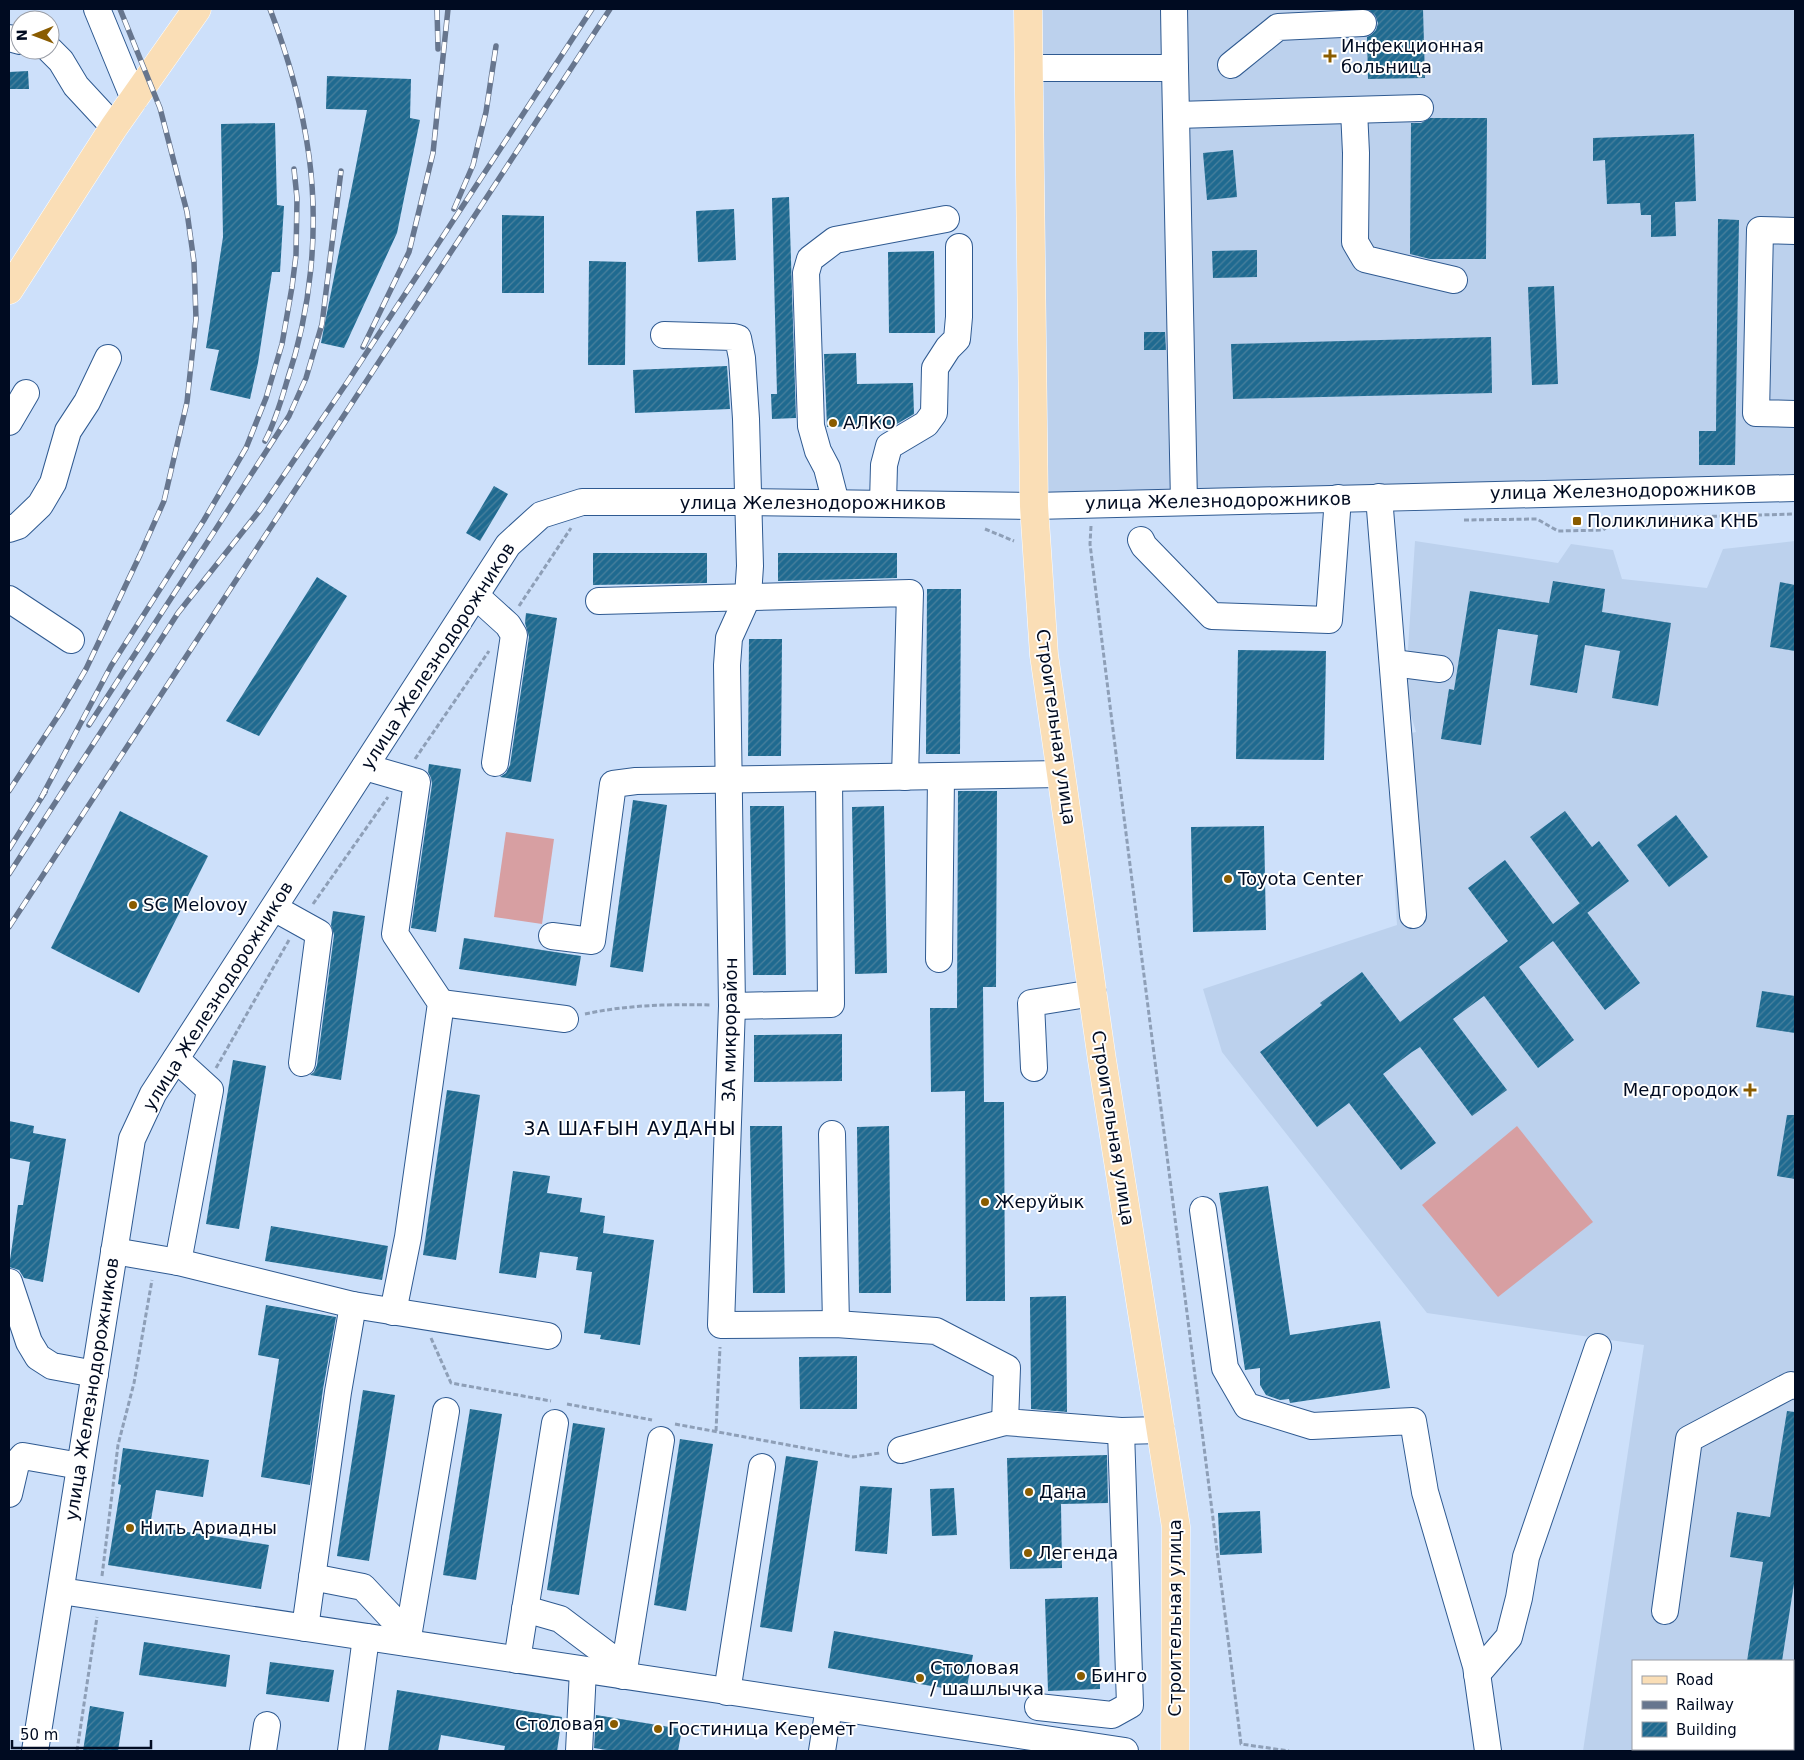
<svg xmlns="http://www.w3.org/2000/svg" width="1804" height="1760" font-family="'DejaVu Sans',sans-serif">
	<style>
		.built { fill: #bcd1ed; fill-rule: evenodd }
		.pitch { fill: #d79fa2 }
		.building { fill: url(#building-hatch) }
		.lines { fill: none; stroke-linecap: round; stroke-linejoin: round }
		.minor-casing { stroke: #2f5a91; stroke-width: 28 }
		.major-casing { stroke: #fff; stroke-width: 29 }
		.path { stroke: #8e9fb7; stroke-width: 3; stroke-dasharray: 5 2.5; stroke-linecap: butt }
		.minor { stroke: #fff; stroke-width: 26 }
		.major { stroke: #fadeb6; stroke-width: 28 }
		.rail-casing { stroke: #67768e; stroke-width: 5.5 }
		.rail { stroke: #fff; stroke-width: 4; stroke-dasharray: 11; stroke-linecap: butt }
		.poi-dot { fill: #8a5c00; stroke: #fff; stroke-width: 2 }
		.labels { text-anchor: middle; stroke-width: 4; stroke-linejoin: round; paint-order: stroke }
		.poi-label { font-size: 18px; fill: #000b21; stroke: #fff; text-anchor: start }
		.street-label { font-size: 18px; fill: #000b21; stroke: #fff }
		.neighbourhood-label { font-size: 19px; letter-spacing: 1px; fill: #000b21; stroke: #fff }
	</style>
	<defs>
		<pattern id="building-hatch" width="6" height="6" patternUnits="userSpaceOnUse" patternTransform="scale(1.25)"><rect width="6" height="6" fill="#1f6a90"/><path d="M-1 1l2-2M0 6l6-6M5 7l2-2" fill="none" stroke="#4b819d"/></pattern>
	</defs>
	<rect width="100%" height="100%" fill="#cde0fa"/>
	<g class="built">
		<polygon points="1028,9 1795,9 1795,488 1034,506"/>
		<path d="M1415 541 1558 563 1571 544 1613 550 1622 579 1707 588 1723 549 1795 541V1751H1583L1644 1345 1427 1313 1222 1052 1203 989 1397 925 1386 738 1416 732 1405 695ZM1633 1661H1793V1749H1633Z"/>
	</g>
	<g class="pitch">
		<polygon points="506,832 554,839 542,924 494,917"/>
		<polygon points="1517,1126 1593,1222 1498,1297 1422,1205"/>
	</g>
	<g class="building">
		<polygon points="1367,9 1423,9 1425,78 1368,79 1367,37 1371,35 1376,30 1378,23 1375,15"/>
		<polygon points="28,71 29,89 9,89 9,72"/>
		<polygon points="327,76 411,79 410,118 420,120 397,233 344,348 321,343 367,110 326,109"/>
		<polygon points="1430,118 1487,118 1486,259 1430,259 1410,254 1411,123 1421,123"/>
		<polygon points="275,123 277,205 284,206 280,272 272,272 258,363 250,399 210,390 219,350 206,348 223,237 221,124"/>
		<polygon points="1694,134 1696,201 1675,202 1676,236 1651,237 1651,215 1641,215 1640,203 1607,204 1605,160 1593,161 1593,138"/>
		<polygon points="1233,150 1237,197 1207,200 1203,153"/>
		<polygon points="789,197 796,418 772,419 771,394 777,394 772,198"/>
		<polygon points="734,209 736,260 698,262 696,211"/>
		<polygon points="502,215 544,216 544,293 502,293"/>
		<polygon points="1718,219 1739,220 1735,465 1699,465 1699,431 1716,431"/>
		<polygon points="1257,250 1257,277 1213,278 1212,251"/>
		<polygon points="934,251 935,333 889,333 888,252"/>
		<polygon points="589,261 626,262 625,365 588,365"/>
		<polygon points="1554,286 1558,384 1532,385 1528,287"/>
		<polygon points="1144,332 1165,332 1166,350 1144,350"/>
		<polygon points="1491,337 1492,393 1233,399 1231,344"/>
		<polygon points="856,353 857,384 913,383 914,414 895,425 827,427 824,354"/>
		<polygon points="727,366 730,409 635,413 633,370"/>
		<polygon points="494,486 508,494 480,541 466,533"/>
		<polygon points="593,553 707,553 707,583 593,585"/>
		<polygon points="778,553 897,553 897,578 778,581"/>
		<polygon points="317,577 347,596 259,736 226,721"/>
		<polygon points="1553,581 1605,589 1602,612 1671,623 1658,706 1612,698 1620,651 1585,645 1577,693 1530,685 1538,635 1498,629 1481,745 1441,739 1449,689 1454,690 1470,591 1549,603"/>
		<polygon points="1780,582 1795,585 1795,651 1770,647"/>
		<polygon points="927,589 961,589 960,754 926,754"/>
		<polygon points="526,613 557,618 531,782 500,777 506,773 510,765 529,637 525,623"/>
		<polygon points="749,639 782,639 781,756 748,756"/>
		<polygon points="1238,650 1326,651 1324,760 1236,759"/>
		<polygon points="429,764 461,769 436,932 411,928 432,784 431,778 428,772"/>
		<polygon points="958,791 997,791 996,987 983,987 984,1102 1004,1102 1005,1301 966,1301 965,1091 931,1092 930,1008 957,1008"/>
		<polygon points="633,800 667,805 643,972 610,967"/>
		<polygon points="750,806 784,806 786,975 753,975"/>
		<polygon points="884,806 887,973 855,974 852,807"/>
		<polygon points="120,811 208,856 139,993 51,948"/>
		<polygon points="1565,811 1592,847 1599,841 1629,881 1587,913 1530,837"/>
		<polygon points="1676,815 1708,857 1669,887 1637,845"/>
		<polygon points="1264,826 1266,930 1193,932 1191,827"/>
		<polygon points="1505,860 1553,924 1580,903 1640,983 1605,1010 1553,941 1519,967 1574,1040 1538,1068 1484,996 1453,1019 1507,1090 1472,1116 1420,1047 1412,1052 1383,1074 1436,1143 1401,1170 1349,1103 1317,1127 1260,1052 1322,1005 1320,1003 1362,972 1400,1022 1508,941 1468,888"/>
		<polygon points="333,911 365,916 341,1080 310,1075 314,1072 317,1065 334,935 331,925"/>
		<polygon points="464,938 581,956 576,986 459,969"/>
		<polygon points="1762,991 1795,996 1795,1033 1756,1027"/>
		<polygon points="842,1034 842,1081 754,1082 754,1035"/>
		<polygon points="233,1060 266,1066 239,1229 206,1224"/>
		<polygon points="447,1090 480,1095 456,1260 423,1255"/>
		<polygon points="1787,1115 1795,1115 1795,1179 1777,1176"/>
		<polygon points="9,1121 34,1126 33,1133 66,1139 43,1282 24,1278 19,1270 9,1267 18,1205 23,1205 30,1162 9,1158"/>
		<polygon points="750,1126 782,1126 785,1293 753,1293"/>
		<polygon points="889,1126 891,1293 859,1293 857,1127"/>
		<polygon points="513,1171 550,1176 547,1193 582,1198 580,1212 605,1216 603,1233 654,1240 640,1345 600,1339 601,1335 584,1333 592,1272 576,1270 578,1257 540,1252 536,1278 499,1273"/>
		<polygon points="1268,1186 1290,1335 1380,1321 1390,1388 1290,1403 1289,1399 1280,1400 1266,1395 1260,1385 1260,1368 1245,1370 1219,1193"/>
		<polygon points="271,1226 388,1246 382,1280 265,1261"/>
		<polygon points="1066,1296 1067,1412 1031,1409 1030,1297"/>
		<polygon points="266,1305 336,1317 323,1389 310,1485 261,1477 279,1359 258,1355"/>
		<polygon points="857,1356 857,1409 800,1409 799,1357"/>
		<polygon points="363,1390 395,1395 369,1561 337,1556"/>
		<polygon points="470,1409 502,1414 476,1580 443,1575"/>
		<polygon points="1787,1411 1795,1412 1795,1577 1782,1661 1747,1661 1763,1562 1730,1557 1737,1512 1770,1517"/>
		<polygon points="573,1423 605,1428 579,1595 547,1590"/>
		<polygon points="680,1439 713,1444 686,1611 654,1605"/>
		<polygon points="123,1448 209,1460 203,1497 156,1490 150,1526 269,1545 261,1589 108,1565 121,1485 118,1484"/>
		<polygon points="1107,1455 1108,1503 1061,1504 1062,1568 1010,1569 1007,1458"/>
		<polygon points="786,1456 818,1461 792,1632 760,1627"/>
		<polygon points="860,1486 892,1488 887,1554 855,1551"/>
		<polygon points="954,1488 957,1535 932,1536 930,1489"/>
		<polygon points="1260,1511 1262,1553 1220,1555 1218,1513"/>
		<polygon points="1098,1597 1100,1689 1048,1691 1045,1599"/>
		<polygon points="834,1631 973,1655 966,1692 828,1668"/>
		<polygon points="144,1642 230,1655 226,1687 139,1675"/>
		<polygon points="270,1662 334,1670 329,1702 266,1694"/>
		<polygon points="397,1690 562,1717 557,1751 504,1751 505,1746 441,1735 438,1751 388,1751"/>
		<polygon points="90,1706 124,1712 118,1751 83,1751"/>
		<polygon points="596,1715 682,1729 678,1751 612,1751 594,1748"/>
	</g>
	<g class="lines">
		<g class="minor-casing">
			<g id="minor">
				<polyline points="97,9 134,99"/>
				<polyline points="9,38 20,41"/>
				<polyline points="50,50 61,61 76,86 114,127"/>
				<polyline points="1231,65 1278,27 1363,23"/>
				<polyline points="1029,68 1175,68 1174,9"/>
				<polyline points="1175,68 1184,502"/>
				<polyline points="1354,110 1356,153 1355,242 1365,259 1454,280"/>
				<polyline points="1176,115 1420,108"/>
				<polyline points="1795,231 1760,230 1756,413 1795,414"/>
				<polyline points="664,335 734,337 738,338 742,358 746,419 750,566 748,596 729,638 727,665 732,1006 721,1325 836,1324 936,1331 1007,1368 1005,1422 1121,1431 1161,1430"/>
				<polyline points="9,422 26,393"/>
				<polyline points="1379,497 1413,915"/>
				<polyline points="836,503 827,468 818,451 811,426 806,273 810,259 835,240 946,219"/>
				<polyline points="883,503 884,465 889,446 926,424 934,413 935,368 948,348 957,339 959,317 959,247"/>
				<polyline points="9,529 18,526 40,505 53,483 68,431 87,402 108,358"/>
				<polyline points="1141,540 1144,546 1212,616 1329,620 1338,498"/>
				<polyline points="476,596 508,625 514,635 495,763"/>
				<polyline points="9,599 71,640"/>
				<polyline points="599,601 910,593 905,777"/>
				<polyline points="1393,663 1440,669"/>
				<polyline points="365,767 417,782 395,934 441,1003 408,1237 393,1312"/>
				<polyline points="274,908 319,933 302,1063"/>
				<polyline points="552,936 592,941 613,784 636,781 1061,774"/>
				<polyline points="939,959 941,776"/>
				<polyline points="441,1003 565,1019"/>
				<polyline points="732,1006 831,1004 829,778"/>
				<polyline points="176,1059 210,1090 178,1262"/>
				<polyline points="1034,1068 1031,1003 1093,993"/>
				<polyline points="832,1134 836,1324"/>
				<polyline points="1203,1210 1225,1368 1247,1406 1312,1426 1413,1421 1425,1492 1476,1666 1488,1751"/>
				<polyline points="114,1251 178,1262 353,1305 338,1392 305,1628"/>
				<polyline points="9,1282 29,1342 38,1357 52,1366 95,1374"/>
				<polyline points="353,1305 548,1336"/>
				<polyline points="901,1450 1005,1422"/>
				<polyline points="9,1494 16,1464 23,1456 80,1466"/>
				<polyline points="312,1577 363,1587 409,1636"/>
				<polyline points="61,1591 1125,1751"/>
				<polyline points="525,1609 560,1619 625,1668"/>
				<polyline points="1665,1611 1689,1439 1791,1385 1795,1386"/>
				<polyline points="407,1643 446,1411"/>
				<polyline points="517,1660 555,1423"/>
				<polyline points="1477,1674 1509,1637 1519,1598 1526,1557 1598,1347"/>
				<polyline points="623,1676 661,1440"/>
				<polyline points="727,1692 762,1467"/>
				<polyline points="1038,1707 1112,1715 1130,1705 1121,1431"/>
				<polyline points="35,1751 132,1139 153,1094 508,545 541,515 582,502 747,502 1034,506 1795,488"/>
				<polyline points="263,1751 267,1725"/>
				<polyline points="351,1751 366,1637"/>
				<polyline points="579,1751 583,1670"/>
				<polyline points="822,1751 829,1707"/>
			</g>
		</g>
		<g class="major-casing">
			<g id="major">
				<polyline points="1028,9 1034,506 1044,655 1102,1060 1176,1527 1175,1751"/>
				<polyline points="9,290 114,127 197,9"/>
			</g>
		</g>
		<g class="path">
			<polyline points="1464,520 1537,519 1558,531 1603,530 1617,519 1795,514"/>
			<path d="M1091 526 1090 544C1139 944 1192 1344 1241 1744L1289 1751"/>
			<polyline points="985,529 1014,541"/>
			<polyline points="519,606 571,528"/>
			<polyline points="415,759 489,651"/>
			<polyline points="313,904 388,797"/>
			<path d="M585 1014C626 1005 669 1004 711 1005"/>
			<polyline points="216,1068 289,940"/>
			<polyline points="431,1338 451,1383 551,1401"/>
			<polyline points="567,1404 652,1420"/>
			<polyline points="675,1424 853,1457 880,1453"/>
			<polyline points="716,1431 720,1347"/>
			<polyline points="102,1576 118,1445 134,1383 152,1280"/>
			<polyline points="77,1751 97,1617"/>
		</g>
		<use href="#minor" class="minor"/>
		<use href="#major" class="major"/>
		<g class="rail-casing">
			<g id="rail">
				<polyline points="437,9 438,49"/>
				<polyline points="454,209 473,165 486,112 496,46"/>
				<polyline points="363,347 409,252 433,153 448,9"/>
				<path d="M265 441C275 422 281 401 287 381 311 310 319 230 309 156 302 105 288 56 270 9"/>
				<polyline points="89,725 289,416 306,378 322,324 341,171"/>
				<polyline points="9,791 62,710 86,669 140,555 164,501 187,402 196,319 194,262 187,212 160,108 120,9"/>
				<polyline points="41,798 111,666 204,520 246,448 266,398 282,344 292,287 296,255 297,198 294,169"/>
				<polyline points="9,849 45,792"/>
				<polyline points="9,874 178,613 260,510 348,381 592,9"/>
				<polyline points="9,927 610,9"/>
			</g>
		</g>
		<use href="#rail" class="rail"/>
	</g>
	<g class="poi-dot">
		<path d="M1327.5 48.5h5v5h5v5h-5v5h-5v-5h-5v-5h5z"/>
		<circle cx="833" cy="423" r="5"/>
		<rect x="1572" y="516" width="10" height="10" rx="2.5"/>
		<circle cx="1228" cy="879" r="5"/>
		<circle cx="133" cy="905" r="5"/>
		<path d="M1747.5 1082.5h5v5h5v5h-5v5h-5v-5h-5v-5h5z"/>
		<circle cx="985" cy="1202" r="5"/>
		<circle cx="1029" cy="1492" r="5"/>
		<circle cx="130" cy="1528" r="5"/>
		<circle cx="1028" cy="1553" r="5"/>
		<circle cx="1081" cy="1676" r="5"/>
		<circle cx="920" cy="1678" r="5"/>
		<circle cx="614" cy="1724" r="5"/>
		<circle cx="658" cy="1729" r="5"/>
	</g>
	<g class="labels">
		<g class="poi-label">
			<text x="1341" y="52">Инфекционная<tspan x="1341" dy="21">больница</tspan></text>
			<text x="843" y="429">АЛКО</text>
			<text x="1587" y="527">Поликлиника КНБ</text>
			<text x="1238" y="885">Toyota Center</text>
			<text x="143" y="911">SC Melovoy</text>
			<text x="1739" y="1096" text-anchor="end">Медгородок</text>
			<text x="995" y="1208">Жеруйык</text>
			<text x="1039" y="1498">Дана</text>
			<text x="140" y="1534">Нить Ариадны</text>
			<text x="1038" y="1559">Легенда</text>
			<text x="930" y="1674">Столовая<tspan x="930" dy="21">/ шашлычка</tspan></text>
			<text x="1091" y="1682">Бинго</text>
			<text x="604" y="1730" text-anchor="end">Столовая</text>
			<text x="668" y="1735">Гостиница Керемет</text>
		</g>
		<g class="street-label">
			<text transform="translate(1623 491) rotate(-1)" y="6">улица Железнодорожников</text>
			<text transform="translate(1218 501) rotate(-1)" y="6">улица Железнодорожников</text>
			<text x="813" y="509">улица Железнодорожников</text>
			<text transform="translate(438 656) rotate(-57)" y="6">улица Железнодорожников</text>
			<text transform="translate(1056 727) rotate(82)" y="6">Строительная улица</text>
			<text transform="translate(218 996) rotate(-58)" y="6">улица Железнодорожников</text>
			<text transform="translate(730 1030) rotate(-89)" y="6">3А микрорайон</text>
			<text transform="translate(1113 1128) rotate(81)" y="6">Строительная улица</text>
			<text transform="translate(92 1389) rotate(-81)" y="6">улица Железнодорожников</text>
			<text transform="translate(1175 1618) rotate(-90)" y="6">Строительная улица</text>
		</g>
		<g class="neighbourhood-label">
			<text x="630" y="1135">3А ШАҒЫН АУДАНЫ</text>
		</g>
	</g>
	<rect width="1804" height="1760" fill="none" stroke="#000b21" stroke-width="20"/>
	<rect x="1632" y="1660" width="162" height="90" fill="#ffffff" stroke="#999da6"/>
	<rect x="1642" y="1676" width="25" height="8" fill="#fadeb6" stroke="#999da6"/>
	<text x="1676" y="1685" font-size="15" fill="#000b21">Road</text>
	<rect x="1642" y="1701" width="25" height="8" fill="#67768e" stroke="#999da6"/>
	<text x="1676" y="1710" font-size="15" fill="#000b21">Railway</text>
	<rect x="1642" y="1722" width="25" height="15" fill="url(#building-hatch)" stroke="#999da6"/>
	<text x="1676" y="1735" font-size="15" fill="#000b21">Building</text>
	<g transform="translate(35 35) rotate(269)"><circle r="24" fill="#ffffff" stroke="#999da6"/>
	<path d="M0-4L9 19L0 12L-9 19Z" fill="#8a5c00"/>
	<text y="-8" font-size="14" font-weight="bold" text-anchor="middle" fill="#000b21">N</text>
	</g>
	<path d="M12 1740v8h139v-8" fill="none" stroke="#000b21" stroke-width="2.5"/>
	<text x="20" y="1740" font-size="15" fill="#000b21" stroke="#ffffff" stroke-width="4" paint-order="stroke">50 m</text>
</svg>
